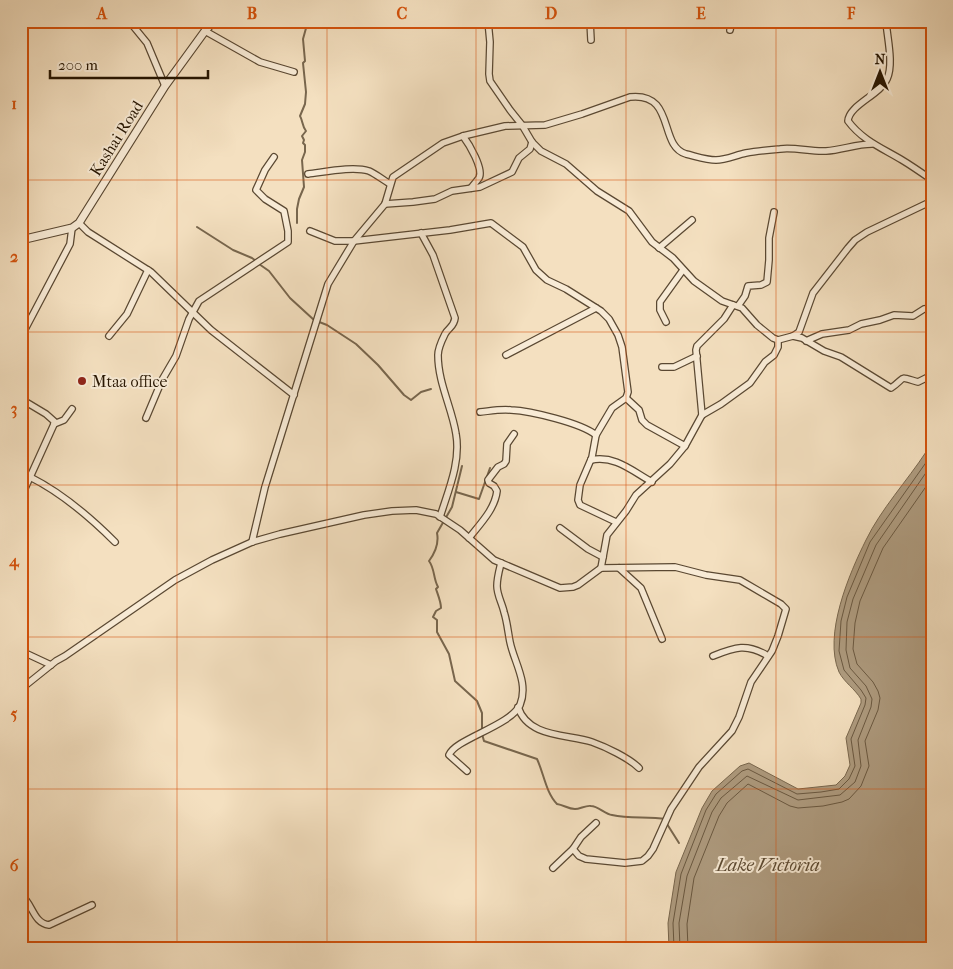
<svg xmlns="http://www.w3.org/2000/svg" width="953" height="969" font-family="'IM FELL French Canon',serif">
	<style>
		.water { fill: #ae9b7f; stroke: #78664d }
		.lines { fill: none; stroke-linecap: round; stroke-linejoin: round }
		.shore { stroke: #6a5840; stroke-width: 1 }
		.stream { stroke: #78664d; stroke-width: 2 }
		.minor-casing { stroke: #5a4832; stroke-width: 8 }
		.tertiary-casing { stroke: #5a4832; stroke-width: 9 }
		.minor { stroke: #f8ebd6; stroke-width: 5.5 }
		.tertiary { stroke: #f8ebd6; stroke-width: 7 }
		.grid { fill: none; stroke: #d5520b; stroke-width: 1; stroke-opacity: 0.55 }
		.poi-dot { fill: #8f2418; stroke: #f8ebd6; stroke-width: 2 }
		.labels { text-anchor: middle; stroke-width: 4; stroke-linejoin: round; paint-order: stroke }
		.street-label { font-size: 16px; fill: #271602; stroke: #f8ebd6 }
		.poi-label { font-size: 16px; fill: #271602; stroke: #f8ebd6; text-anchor: start }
		.water-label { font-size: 18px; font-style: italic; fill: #5d4b34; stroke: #f8ebd6 }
		.neatline { fill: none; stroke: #d5520b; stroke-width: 2 }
		.grid-label { font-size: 16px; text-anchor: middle; font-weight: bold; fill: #d5520b }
	</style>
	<rect width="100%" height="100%" fill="#f4e0c0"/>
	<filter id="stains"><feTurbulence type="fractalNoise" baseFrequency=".004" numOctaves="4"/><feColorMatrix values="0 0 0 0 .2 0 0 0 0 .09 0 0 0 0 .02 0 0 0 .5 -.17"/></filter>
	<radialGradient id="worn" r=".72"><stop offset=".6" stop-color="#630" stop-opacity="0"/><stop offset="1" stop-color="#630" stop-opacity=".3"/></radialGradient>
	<path class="water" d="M932 448V948H669L668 923 676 872 702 808 712 791 740 766 749 763 798 789 836 785 845 776 850 765 846 738 861 703V699C855 689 844 682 839 672 823 635 849 574 866 540 881 509 907 481 926 452Z"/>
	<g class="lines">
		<g class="shore">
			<polyline points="674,948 673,923 681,874 706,810 716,794 742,771 748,769 797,794 821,792 839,789 849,779 855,766 851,739 865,705 866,698 861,690 844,670 839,651 841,621 847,597 870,542 932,454"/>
			<polyline points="680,948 679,923 687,876 712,812 721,798 747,776 798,800 840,795 855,782 861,766 858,740 871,707 872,699 866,686 850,668 846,650 847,622 853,599 876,545 932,464"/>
			<polyline points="688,948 687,924 694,878 719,816 727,803 748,784 790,806 798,808 823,806 842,802 849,799 861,786 869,766 865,741 878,710 880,698 878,691 873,682 857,664 853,649 855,623 860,601 883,548 932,478"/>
		</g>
		<g class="stream">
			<path d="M297 223V209L299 199 304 187 302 160 305 152V145L303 143 304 140 302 136 306 131C302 126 303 121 300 116L305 104 306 92 303 63 305 61 303 39 308 21"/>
			<polyline points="197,227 233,250 252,258 256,261"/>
			<polyline points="259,264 269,271 290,298 314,320 327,325 356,344 378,365 404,395 411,400 421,392 431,389"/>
			<path d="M462 466 452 507 437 533C439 543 435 553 429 561 435 569 433 578 438 587L436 589C438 595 441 602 441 608L436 611 433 617 437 620V632L449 654 455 681 477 701 482 713V734L484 741 537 759C544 774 546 793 557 804 564 805 568 809 575 809 580 809 586 805 591 806 598 806 605 814 612 815 630 819 648 816 666 819"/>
			<polyline points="456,492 479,499 490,468"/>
			<polyline points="667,824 679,843"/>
		</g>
		<g class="minor-casing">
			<g id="minor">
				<polyline points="129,21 147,43 165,86"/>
				<polyline points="488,21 490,42 489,74 490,81 510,110 522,125 532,142 541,151 566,164 597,191 629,211 652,242 673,258 694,281 722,301 742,308 757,325 773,338 778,340"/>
				<polyline points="590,21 591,40"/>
				<path d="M886 21C887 37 894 64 887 79 880 95 849 105 848 121 862 140 882 148 902 160 912 166 922 173 932 180"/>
				<polyline points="730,30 732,21"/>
				<polyline points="205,31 260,62 294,72"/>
				<path d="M463 136C469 144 484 169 479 178 477 181 473 185 471 188"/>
				<path d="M308 174C325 172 353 166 369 171 376 174 383 180 390 184"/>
				<polyline points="385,204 413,202 435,199 452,191 480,187 512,172 519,158 530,149 532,142"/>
				<polyline points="79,223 88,232 151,272 211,330 294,395"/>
				<polyline points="310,231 335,241 354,241 450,230 491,223 523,247 536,270 547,280 566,289 601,311 609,319 618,335 622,347 628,392 626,398 612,408 596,435 592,457 580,485 578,500 580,505 616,522"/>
				<path d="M421 233 433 255 455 318C454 327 449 327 445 334 442 340 438 348 438 355 438 383 452 408 456 434 461 462 448 491 440 517"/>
				<polyline points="659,248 692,220"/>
				<polyline points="738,306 745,296 748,286 761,285 767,282 769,260 769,238 774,212"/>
				<polyline points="666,322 660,310 660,302 683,270"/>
				<polyline points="109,336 127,314 148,270"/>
				<path d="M793 336 802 338 824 351 841 357 891 388C907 377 897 376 918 382L932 375"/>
				<polyline points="21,337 70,244 72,228"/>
				<polyline points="806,341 822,334 849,330 861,324 880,320 894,315 913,316 924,309 932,308"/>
				<polyline points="506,355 596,308"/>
				<polyline points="662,367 674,367 697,356"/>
				<polyline points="626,398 639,410 642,420 647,425 685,446"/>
				<polyline points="21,399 46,414 55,422 21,497"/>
				<path d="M480 412C490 411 500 409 511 410 531 411 581 423 596 435"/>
				<polyline points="702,415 696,350 697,346 724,319 733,305"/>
				<polyline points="146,418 162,380 176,356 189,319 199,301 288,242 288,231 284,211 265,199 256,190 265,170 274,157"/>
				<polyline points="54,424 64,420 72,409"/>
				<path d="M591 460C615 455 632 471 652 482"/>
				<path d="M30 477C62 493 90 517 115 542"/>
				<polyline points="560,528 588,549 603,557"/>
				<path d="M469 538C480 524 495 509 497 491L494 486 489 483 488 480 498 467 504 464 506 461 507 444 514 434"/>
				<path d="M252 542 265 487 328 284 354 241 385 204 393 177 443 143 463 136 505 126 545 125 582 114 630 97C676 92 658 146 686 154 695 156 706 160 716 160 726 160 736 155 746 153 757 151 769 150 780 149 795 147 811 152 826 151 842 150 856 144 872 144"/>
				<polyline points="619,568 641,588 662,639"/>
				<polyline points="21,651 51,665"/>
				<path d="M713 656C735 647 747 643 768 656"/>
				<polyline points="21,689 56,661 65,656 175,580 212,560 252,542 280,534 364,515 392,511 416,510 436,514 460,530 494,560 560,588 573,587 578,585 601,568 607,535 626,511 636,495 670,464 685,446 702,415 721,404 750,383 765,362 774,355 778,347 778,340 793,336 799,332 813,293 848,248 855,240 867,232 932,201"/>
				<path d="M518 707C528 738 568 734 592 742 606 747 629 758 639 768"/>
				<path d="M467 771 449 755C455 739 510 726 520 705 529 683 514 662 510 642 508 632 507 621 504 612 502 603 497 595 497 586 497 578 499 571 501 563"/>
				<polyline points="573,849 579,856 586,859 625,863 642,861 648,856 653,849 671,809 699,767 732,731 739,717 751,682 772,651 778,636 786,609 781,604 740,580 706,575 675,567 601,568"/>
				<polyline points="553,868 573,849 581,837 596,823"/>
				<path d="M21 895C33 904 33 923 49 925L92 905"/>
			</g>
		</g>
		<g class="tertiary-casing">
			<polyline id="tertiary" points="21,240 72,228 79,223 165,86 205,31 214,21"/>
		</g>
		<use href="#minor" class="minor"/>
		<use href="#tertiary" class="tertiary"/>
	</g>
	<path class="grid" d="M177 21V948M327 21V948M476 21V948M626 21V948M776 21V948M21 180H932M21 332H932M21 485H932M21 637H932M21 789H932"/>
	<circle class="poi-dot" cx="82" cy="381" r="5"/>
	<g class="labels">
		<g class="street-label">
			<text transform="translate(116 138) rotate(-58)" y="6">Kashai Road</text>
		</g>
		<g class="poi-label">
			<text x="92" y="387">Mtaa office</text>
		</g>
		<g class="water-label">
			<text x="768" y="871">Lake Victoria</text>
		</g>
	</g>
	<rect width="953" height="969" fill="none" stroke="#f4e0c0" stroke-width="55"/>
	<g transform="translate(880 72)" stroke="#f8ebd6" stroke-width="4" paint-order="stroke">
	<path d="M0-4L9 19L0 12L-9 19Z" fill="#271602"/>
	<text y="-8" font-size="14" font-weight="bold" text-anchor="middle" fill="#271602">N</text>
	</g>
	<path d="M50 70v8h158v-8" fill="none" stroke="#271602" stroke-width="2.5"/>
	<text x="58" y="70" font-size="15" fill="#271602" stroke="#f8ebd6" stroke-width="4" paint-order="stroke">200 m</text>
	<rect x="28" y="28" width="898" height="914" class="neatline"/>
	<g class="grid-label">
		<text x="102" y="19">A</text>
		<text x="252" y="19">B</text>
		<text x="402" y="19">C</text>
		<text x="551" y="19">D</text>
		<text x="701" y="19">E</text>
		<text x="851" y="19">F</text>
		<text x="14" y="109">1</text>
		<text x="14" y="262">2</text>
		<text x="14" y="414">3</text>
		<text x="14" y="566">4</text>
		<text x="14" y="719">5</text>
		<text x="14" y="871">6</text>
	</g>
	<rect width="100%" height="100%" filter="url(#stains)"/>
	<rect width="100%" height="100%" fill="url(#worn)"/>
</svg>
